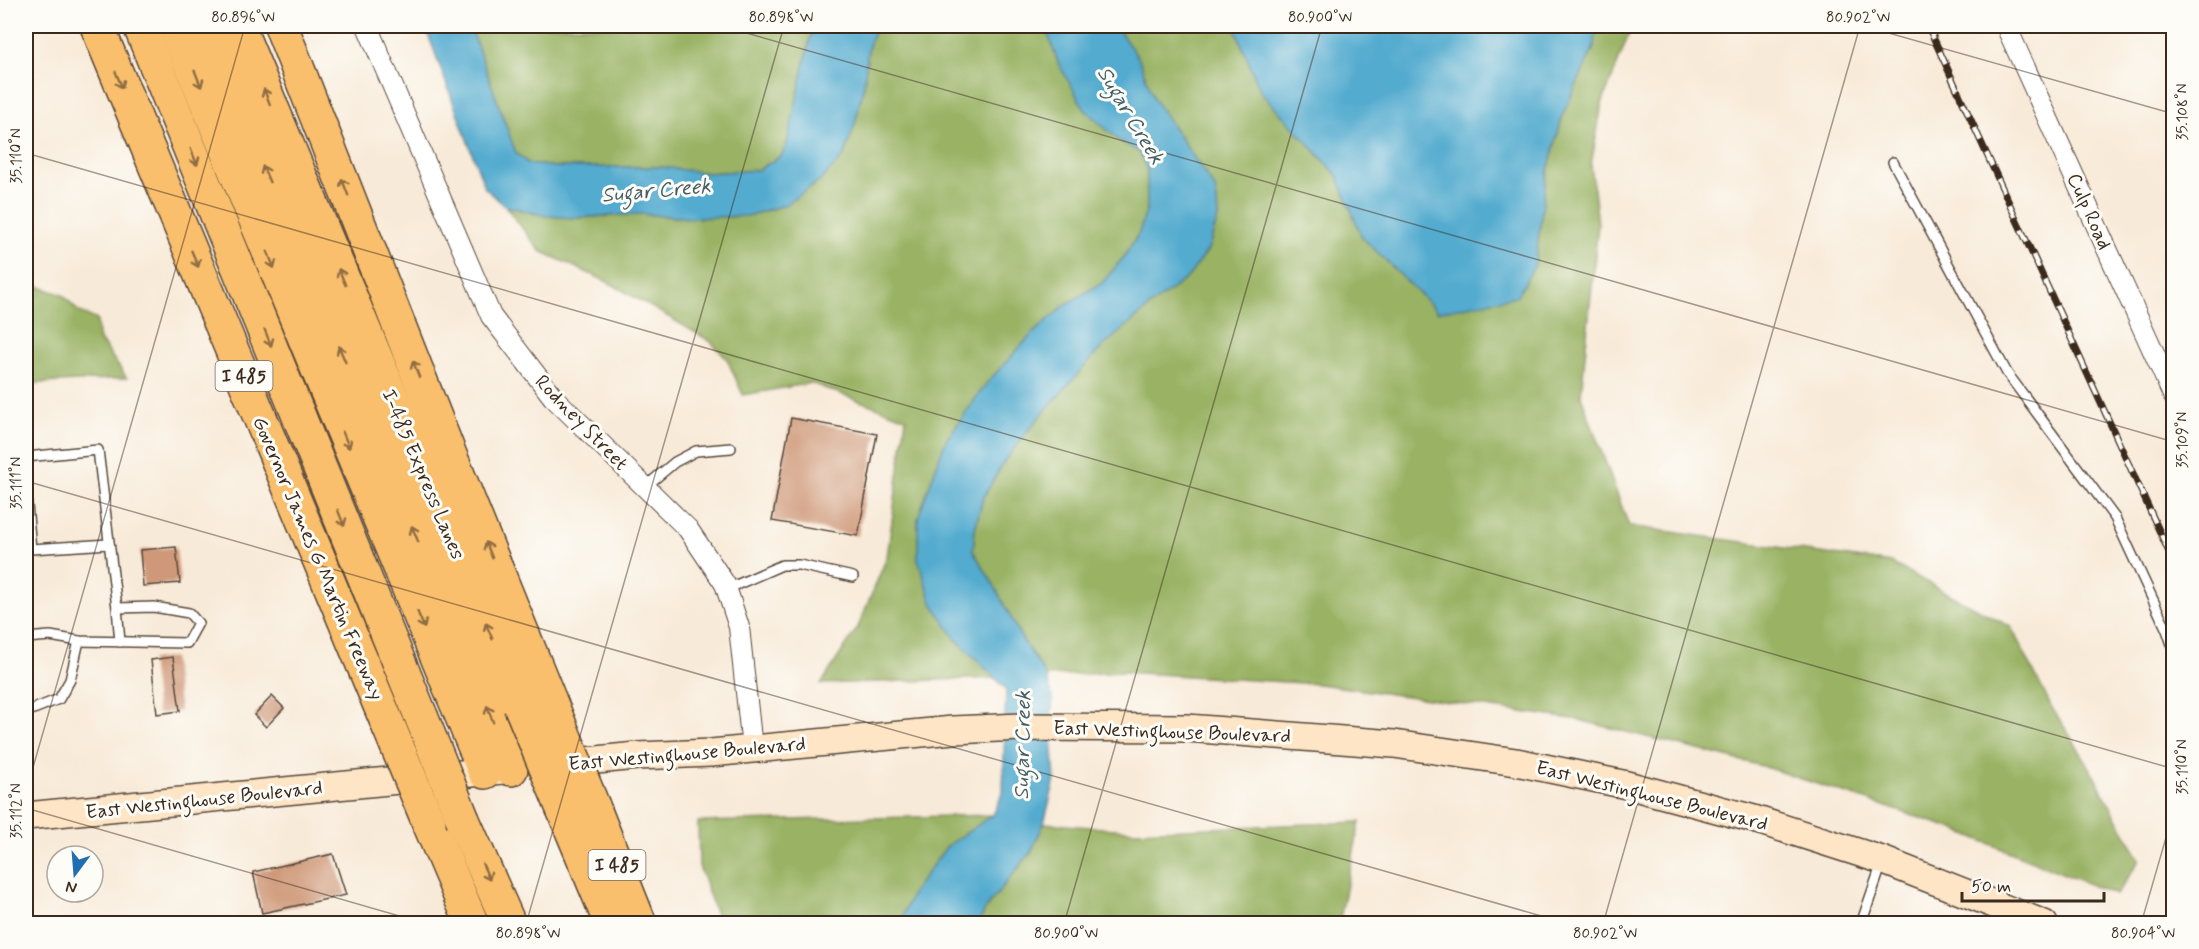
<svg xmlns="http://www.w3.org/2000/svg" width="2199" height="949" font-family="Mynerve,sans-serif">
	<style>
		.forest { fill: #99b263; stroke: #6a6e40; stroke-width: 1.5 }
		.water { fill: #52abcf; stroke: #466a76; stroke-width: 1.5 }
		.building { fill: #cf9979 }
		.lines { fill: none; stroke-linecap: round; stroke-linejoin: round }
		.lane-casing { stroke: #57473a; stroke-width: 12 }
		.street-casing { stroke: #57473a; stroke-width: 22 }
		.secondary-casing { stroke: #57473a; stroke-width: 30 }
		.highway-casing { stroke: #57473a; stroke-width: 36 }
		.lane { stroke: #fff; stroke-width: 9 }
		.street { stroke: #fff; stroke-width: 20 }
		.secondary { stroke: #fde5c5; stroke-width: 27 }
		.highway { stroke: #f9bf6d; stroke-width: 33 }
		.rail-casing { stroke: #3b2a1e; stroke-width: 7 }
		.rail { stroke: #fdfcf7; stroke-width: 4.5; stroke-dasharray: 14; stroke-linecap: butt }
		.highway-bridge-casing { stroke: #57473a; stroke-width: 36; stroke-linecap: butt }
		.highway-bridge { stroke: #f9bf6d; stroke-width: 33 }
		.oneway { stroke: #906d42 }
		.ticks { fill: none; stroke: #3b2a1e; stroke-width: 1.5; stroke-opacity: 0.45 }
		.labels { text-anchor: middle; stroke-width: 6; stroke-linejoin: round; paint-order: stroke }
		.shield { fill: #fdfcf7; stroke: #75695f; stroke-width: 1.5 }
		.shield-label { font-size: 18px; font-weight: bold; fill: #3b2a1e }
		.street-label { font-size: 20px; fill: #3b2a1e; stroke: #fdfcf7 }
		.water-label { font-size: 21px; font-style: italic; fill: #445e65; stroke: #fdfcf7 }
		.neatline { fill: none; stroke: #3b2a1e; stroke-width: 2 }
		.ticks-label { font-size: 15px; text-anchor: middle; fill: #3b2a1e }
	</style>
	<rect width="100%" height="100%" fill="#fdfcf7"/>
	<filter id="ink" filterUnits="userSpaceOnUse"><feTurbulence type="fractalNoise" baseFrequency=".0167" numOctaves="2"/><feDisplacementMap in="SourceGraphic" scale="12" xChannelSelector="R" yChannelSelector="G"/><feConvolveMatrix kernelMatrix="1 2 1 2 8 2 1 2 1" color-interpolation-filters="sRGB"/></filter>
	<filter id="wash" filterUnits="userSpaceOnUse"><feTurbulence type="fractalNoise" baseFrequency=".008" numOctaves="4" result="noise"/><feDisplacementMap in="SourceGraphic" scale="24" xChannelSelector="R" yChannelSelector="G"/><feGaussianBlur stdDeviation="1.35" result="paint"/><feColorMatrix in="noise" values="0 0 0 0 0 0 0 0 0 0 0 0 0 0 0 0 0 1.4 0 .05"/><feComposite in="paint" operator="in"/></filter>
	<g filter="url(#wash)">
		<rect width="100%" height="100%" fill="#f8ead8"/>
		<g class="forest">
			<polygon points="470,26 813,26 787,144 781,156 758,170 708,173 661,167 557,167 529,164 516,153"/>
			<polygon points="876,26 1045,26 1059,65 1117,139 1139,152 1147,169 1147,208 1139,233 1124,257 1102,283 1065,305 1031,335 986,384 945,442 918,518 918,559 955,638 997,678 821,684 858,627 887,557 906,418 811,383 743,395 727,359 710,341 610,283 540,251 505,206 547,216 572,218 639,214 692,218 747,216 785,205 820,181 855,124 864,85 868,49"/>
			<polygon points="1115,26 1234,26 1261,92 1337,175 1362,237 1438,312 1535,265 1546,178 1563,114 1594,47 1597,26 1632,26 1602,104 1591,165 1598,224 1581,396 1629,526 1891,563 2011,627 2052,708 2086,761 2140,860 2116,895 1951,828 1762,766 1579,720 1319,684 1123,672 1046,676 1022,639 994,585 973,551 975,529 983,498 1005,460 1035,422 1102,347 1154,303 1188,277 1208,250 1218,217 1216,190 1154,99 1138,57"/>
			<polygon points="26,282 63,295 78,311 97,320 98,337 127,378 26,384"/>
			<polygon points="993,815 947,846 913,892 899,924 719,923 699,866 698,822"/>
			<polygon points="1360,822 1339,923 979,924 985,909 1031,852 1044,823 1136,831"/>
		</g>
		<g class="water">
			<polygon points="425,26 470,26 516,153 529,164 557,167 661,167 708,173 758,170 781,156 787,144 813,26 876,26 868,49 864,85 855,124 844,156 820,181 785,205 747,216 692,218 639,214 572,218 547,216 505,206 485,188"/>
			<polygon points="1045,26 1115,26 1138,57 1154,99 1216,190 1218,217 1208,250 1188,277 1154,303 1102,347 1035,422 1005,460 983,498 975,529 973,551 994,585 1022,639 1046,676 1053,698 1051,719 1055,780 1044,823 1031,852 985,909 979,923 899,924 913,892 947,846 993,815 1003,792 1006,689 955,638 932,603 918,559 918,518 945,442 986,384 1031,335 1065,305 1102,283 1124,257 1139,233 1147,208 1147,169 1139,152 1117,139 1085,110 1059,65"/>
			<polygon points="1234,26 1597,26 1594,47 1563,114 1546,178 1535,265 1517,296 1438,312 1362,237 1337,175 1261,92"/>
		</g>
		<g id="blocks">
			<g class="building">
				<polygon points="791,418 877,434 858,536 772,521"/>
				<polygon points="176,547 180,583 143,586 140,550"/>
				<polygon points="173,657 180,711 157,714 151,660"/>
				<polygon points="272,696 284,708 266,727 254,715"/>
				<polygon points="333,854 346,895 262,913 253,872"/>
			</g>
		</g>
	</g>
	<g filter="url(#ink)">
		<use href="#blocks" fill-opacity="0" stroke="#57473a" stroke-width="1.5"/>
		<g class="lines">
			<g class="lane-casing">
				<g id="lane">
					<polyline points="1893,162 2007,373 2115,518 2167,630 2174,650"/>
					<polyline points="26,457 98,450 117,608 154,607 189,613 198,623 187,643 79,641 50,636 26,638"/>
					<polyline points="645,487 675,462 696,451 731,448"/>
					<polyline points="26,494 31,549 109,544"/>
					<polyline points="727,589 782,565 799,565 853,577"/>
					<polyline points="117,608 120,642"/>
					<polyline points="26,712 59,699 70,680 79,641"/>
					<polyline points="1861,924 1882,863"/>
				</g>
			</g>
			<g class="street-casing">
				<g id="street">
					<polyline points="367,26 491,316 553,397 688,529 725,584 739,627 752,748"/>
					<polyline points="2006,26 2174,397"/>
				</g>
			</g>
			<g class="secondary-casing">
				<g id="secondary">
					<polyline points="556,764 637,756 711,753 953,730 1021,727 1187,728 1394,744 1516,762 1627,785 1754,819 1882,860 2044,924"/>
					<polyline points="26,816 503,770"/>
				</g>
			</g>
			<g class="highway-casing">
				<g id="highway">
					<polyline points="97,26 389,727"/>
					<polyline points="140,26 421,716"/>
					<polyline points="175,26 485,772"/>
					<polyline points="204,26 360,397 511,769"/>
					<polyline points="238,26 520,705"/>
					<polyline points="281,26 448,450 550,701"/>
					<polyline points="593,806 640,924"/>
					<polyline points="563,809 611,924"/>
					<polyline points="463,820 509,924"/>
					<polyline points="429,823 472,924"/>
				</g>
			</g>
			<use href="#lane" class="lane"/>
			<use href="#street" class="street"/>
			<use href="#secondary" class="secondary"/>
			<use href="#highway" class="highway"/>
			<g class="rail-casing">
				<polyline id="rail" points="1928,26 2174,563"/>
			</g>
			<use href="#rail" class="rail"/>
			<g class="highway-bridge-casing">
				<g id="highway-bridge">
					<polyline points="550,701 593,806"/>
					<polyline points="520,705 563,809"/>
					<polyline points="421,716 463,820"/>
					<polyline points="389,727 429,823"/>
				</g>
			</g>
			<use href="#highway-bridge" class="highway-bridge"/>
		</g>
		<defs><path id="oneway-shaft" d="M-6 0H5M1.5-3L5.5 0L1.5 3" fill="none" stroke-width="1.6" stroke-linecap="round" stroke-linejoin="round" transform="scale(1.5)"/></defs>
		<g class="oneway">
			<use href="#oneway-shaft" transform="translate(198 79) rotate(68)"/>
			<use href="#oneway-shaft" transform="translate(119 80) rotate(67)"/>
			<use href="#oneway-shaft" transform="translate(267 97) rotate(-112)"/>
			<use href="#oneway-shaft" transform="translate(194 157) rotate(68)"/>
			<use href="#oneway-shaft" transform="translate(266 174) rotate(-113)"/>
			<use href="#oneway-shaft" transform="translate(345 187) rotate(-111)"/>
			<use href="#oneway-shaft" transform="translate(195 259) rotate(67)"/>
			<use href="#oneway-shaft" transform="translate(271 260) rotate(68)"/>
			<use href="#oneway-shaft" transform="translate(342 277) rotate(-113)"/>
			<use href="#oneway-shaft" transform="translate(268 338) rotate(68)"/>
			<use href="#oneway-shaft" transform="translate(342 354) rotate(-113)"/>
			<use href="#oneway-shaft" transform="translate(416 369) rotate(-111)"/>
			<use href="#oneway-shaft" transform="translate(346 440) rotate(67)"/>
			<use href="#oneway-shaft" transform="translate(341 518) rotate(68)"/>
			<use href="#oneway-shaft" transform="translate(415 534) rotate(-113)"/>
			<use href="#oneway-shaft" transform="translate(489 550) rotate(-112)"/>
			<use href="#oneway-shaft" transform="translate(421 620) rotate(67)"/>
			<use href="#oneway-shaft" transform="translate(489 631) rotate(-113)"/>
			<use href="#oneway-shaft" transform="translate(490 714) rotate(-111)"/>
			<use href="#oneway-shaft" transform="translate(486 872) rotate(66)"/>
		</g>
	</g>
	<path class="ticks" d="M722 26 2174 442M1864 26 2174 114M26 153 2174 769M26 481 1569 924M26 792 245 26M26 808 427 924M526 924 784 26M1064 924 1322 26M1603 924 1860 26M2141 924 2174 810"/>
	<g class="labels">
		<g class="shield">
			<rect x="215.5" y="361" width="57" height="30" rx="4.5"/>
			<rect x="588.5" y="850" width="57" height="30" rx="4.5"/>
		</g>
		<g class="shield-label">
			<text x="244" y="382">I 485</text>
			<text x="617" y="871">I 485</text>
		</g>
		<g class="street-label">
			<text transform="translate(2090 211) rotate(66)" y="7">Culp Road</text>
			<text transform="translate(582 422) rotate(46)" y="7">Rodney Street</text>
			<text transform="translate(424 474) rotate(67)" y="7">I-485 Express Lanes</text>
			<text transform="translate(319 558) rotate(67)" y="7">Governor James G Martin Freeway</text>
			<text transform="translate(1172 731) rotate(2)" y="7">East Westinghouse Boulevard</text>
			<text transform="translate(687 753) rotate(-5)" y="7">East Westinghouse Boulevard</text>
			<text transform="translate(1652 795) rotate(14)" y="7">East Westinghouse Boulevard</text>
			<text transform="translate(204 799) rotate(-6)" y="7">East Westinghouse Boulevard</text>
		</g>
		<g class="water-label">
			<text transform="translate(1131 115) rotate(59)" y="7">Sugar Creek</text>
			<text transform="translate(656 190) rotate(-5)" y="7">Sugar Creek</text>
			<text transform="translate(1022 745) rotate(-89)" y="7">Sugar Creek</text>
		</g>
	</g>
	<rect width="2199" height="949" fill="none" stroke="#fdfcf7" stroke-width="66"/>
	<g transform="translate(75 874) rotate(196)"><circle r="28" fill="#fdfcf7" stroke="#afa8a0" stroke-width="1.5"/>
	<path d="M0-4.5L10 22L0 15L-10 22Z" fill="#1f6fb2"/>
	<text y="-9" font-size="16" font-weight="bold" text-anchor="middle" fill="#3b2a1e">N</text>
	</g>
	<path d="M1962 892v9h142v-9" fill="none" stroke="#3b2a1e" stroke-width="3"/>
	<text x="1971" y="892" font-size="18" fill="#3b2a1e" stroke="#fdfcf7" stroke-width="4.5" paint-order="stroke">50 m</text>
	<rect x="33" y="33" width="2133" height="883" class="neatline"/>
	<g class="ticks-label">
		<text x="243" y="22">80.896°W</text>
		<text x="781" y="22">80.898°W</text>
		<text x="1320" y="22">80.900°W</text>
		<text x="1858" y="22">80.902°W</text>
		<text transform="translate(2182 112) rotate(-90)" y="5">35.108°N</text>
		<text transform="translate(16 156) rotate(-90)" y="5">35.110°N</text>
		<text transform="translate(2182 440) rotate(-90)" y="5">35.109°N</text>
		<text transform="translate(16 483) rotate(-90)" y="5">35.111°N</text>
		<text transform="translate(2182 767) rotate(-90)" y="5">35.110°N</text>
		<text transform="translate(16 811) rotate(-90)" y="5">35.112°N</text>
		<text x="528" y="938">80.898°W</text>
		<text x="1066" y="938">80.900°W</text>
		<text x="1605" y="938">80.902°W</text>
		<text x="2143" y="938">80.904°W</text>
	</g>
</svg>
